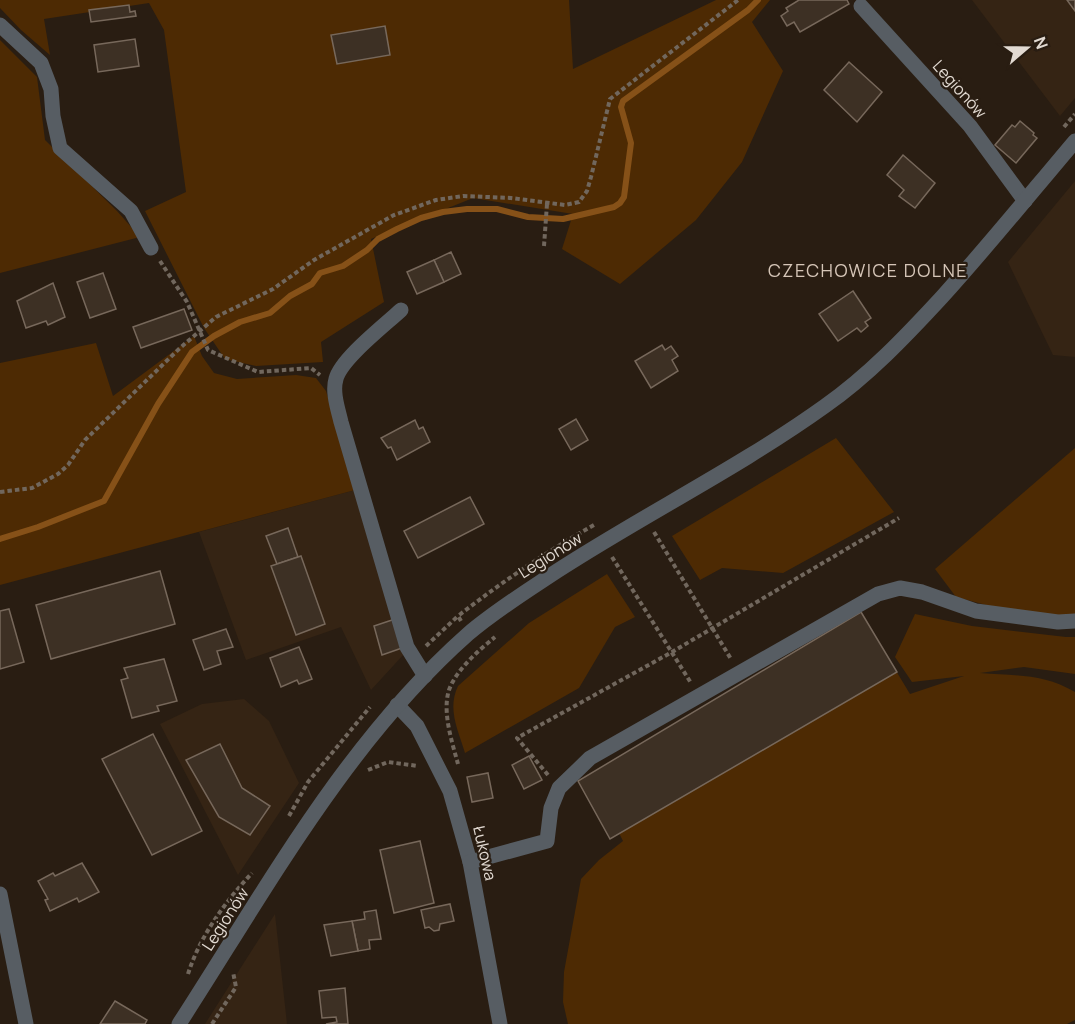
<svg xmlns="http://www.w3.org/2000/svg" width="1075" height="1024" font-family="Manrope,sans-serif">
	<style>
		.built { fill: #352414 }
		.green { fill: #4d2a03 }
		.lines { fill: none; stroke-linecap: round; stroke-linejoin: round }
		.stream { stroke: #865118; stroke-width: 6 }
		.building { fill: #3d3024; stroke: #77685b; stroke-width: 1.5 }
		.path { stroke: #71675d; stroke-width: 4; stroke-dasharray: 4.5 3; stroke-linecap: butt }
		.minor { stroke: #575d63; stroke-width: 15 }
		.labels { text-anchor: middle; stroke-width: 4.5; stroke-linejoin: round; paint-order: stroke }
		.street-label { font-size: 16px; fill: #e2dad2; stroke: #291d12 }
		.neighbourhood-label { font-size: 18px; letter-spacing: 1.5px; fill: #d6c6b8; stroke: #291d12 }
	</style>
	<rect width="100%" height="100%" fill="#291d12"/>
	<g class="built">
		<polygon points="972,0 1075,0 1075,98 1060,116"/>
		<polygon points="1075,181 1075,357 1053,355 1008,262"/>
		<polygon points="355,490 405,653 371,690 341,627 246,660 199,532"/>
		<polygon points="244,699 269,721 299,783 238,875 160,724 202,704"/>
		<polygon points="275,914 287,1024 205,1024"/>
	</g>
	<g class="green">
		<polygon points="0,0 569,0 573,69 716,0 770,0 752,22 783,71 742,162 696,220 620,284 562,249 573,214 473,198 371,239 384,302 321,342 323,362 256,366 225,359 204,328 145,211 186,192 164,30 149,3 44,19 50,55 21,30 0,8"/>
		<polygon points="0,40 37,77 45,140 117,211 140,237 0,273"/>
		<polygon points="194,336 202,356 214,373 237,379 296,375 316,378 326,391 355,490 0,585 0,363 96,343 113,396"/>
		<polygon points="836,438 894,512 783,573 722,568 700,580 672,536"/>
		<polygon points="1075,448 1075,615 1027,616 956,597 935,569"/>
		<path d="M607 574 635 617 615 627 579 688 465 753C458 730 447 709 458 686L529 623Z"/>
		<path d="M915 614 972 626 1066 637H1075V674L1024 667 980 673C1015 676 1043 673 1075 692V1020L1067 1024H568L563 1002 564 972 581 879 599 860 623 841 606 807 881 646 910 694 964 676 912 682 895 657Z"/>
	</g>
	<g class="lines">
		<polyline class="stream" points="0,539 38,527 104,501 158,404 192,352 214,336 240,322 270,313 290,296 312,284 320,273 343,266 367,250 378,239 397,229 421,218 443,212 467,209 497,209 528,217 563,219 614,207 620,203 624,197 631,143 621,107 623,101 748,10 758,0"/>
	</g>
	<g class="building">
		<polygon points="799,0 847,0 849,4 800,32 794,22 787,26 781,16 788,11 786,8"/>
		<polygon points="1067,0 1075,0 1075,11"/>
		<polygon points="129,5 130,12 135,11 136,16 91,22 89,10"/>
		<polygon points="385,26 390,55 337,64 331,35"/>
		<polygon points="135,39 139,66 98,72 94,45"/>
		<polygon points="849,62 882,92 857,122 824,90"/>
		<polygon points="1020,121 1034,133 1033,135 1037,138 1016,163 995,145 1012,125 1015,127"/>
		<polygon points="903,155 935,183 915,208 899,196 904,190 887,175"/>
		<polygon points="451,252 461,274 444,282 434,260"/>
		<polygon points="434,260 444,282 417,294 407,272"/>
		<polygon points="103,273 116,309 90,318 77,282"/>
		<polygon points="53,283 65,317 48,325 46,321 26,328 17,301"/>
		<polygon points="853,291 871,318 865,322 868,326 861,332 857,328 838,341 819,314"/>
		<polygon points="184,309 192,330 141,348 133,327"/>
		<polygon points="662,345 665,350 671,346 678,356 672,360 678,371 651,388 635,361"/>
		<polygon points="576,419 588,440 571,450 559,429"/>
		<polygon points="415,420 419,429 423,427 430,442 397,460 391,447 388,448 381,438"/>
		<polygon points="470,497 484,524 418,558 404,531"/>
		<polygon points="288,528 298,557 277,564 266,536"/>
		<polygon points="301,556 325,624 296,635 271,566"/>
		<polygon points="160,571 175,624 51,659 36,605"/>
		<polygon points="9,609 24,662 0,669 0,611"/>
		<polygon points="861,612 897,672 610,839 578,781"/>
		<polygon points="395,619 402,648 382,655 374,626"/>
		<polygon points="226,629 233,647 217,651 221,664 204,670 193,640"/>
		<polygon points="299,647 312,679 299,684 297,680 281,687 270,658"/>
		<polygon points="164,659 177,701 157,706 159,711 132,718 121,680 128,678 124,668"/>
		<polygon points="153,734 202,831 152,855 102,759"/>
		<polygon points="220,744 242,788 270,806 250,835 219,817 186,760"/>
		<polygon points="529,756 542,780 524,789 512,765"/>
		<polygon points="488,773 493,798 472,802 467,777"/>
		<polygon points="420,841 434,903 394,913 380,850"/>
		<polygon points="82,863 99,892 79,902 77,898 50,911 45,900 48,899 38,881 53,873 55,876"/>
		<polygon points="450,904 454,921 440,924 439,930 434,931 429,927 425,928 421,910"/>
		<polygon points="376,910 381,939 369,940 370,949 358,951 352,921 365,919 364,912"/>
		<polygon points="352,921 358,951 331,956 324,925"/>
		<polygon points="345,988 348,1024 326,1024 337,1022 336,1017 322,1018 319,991"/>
		<polygon points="115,1001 147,1020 145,1024 100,1024"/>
	</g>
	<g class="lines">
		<g class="path">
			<polyline points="1064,127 1075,114"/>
			<polyline points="544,246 547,204"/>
			<polyline points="160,261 187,302 208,350 258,372 311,368 320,375"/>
			<polyline points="0,492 32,488 58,474 68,465 85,440 180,348 216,317 273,289 314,260 394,215 436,200 463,196 511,198 565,205 579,202 587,191 591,177 610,99 738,0"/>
			<polyline points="654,532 731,659"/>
			<polyline points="612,557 691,683"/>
			<path d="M461 621 458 616C502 582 546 552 594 525"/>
			<polyline points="426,646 458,616"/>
			<path d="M458 764C452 742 442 712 449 690 456 670 479 650 495 637"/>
			<polyline points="368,770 388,762 418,766"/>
			<polyline points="548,775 517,738 672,652 899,518"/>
			<polyline points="289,816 308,782 370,707"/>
			<path d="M188 974C200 936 225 902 252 873"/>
			<polyline points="212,1024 236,987 233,972"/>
		</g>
		<g class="minor">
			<polyline points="861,6 970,126 1025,201"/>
			<polyline points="0,25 41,63 51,89 53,116 60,148 131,211 151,248"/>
			<path d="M401 310C385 325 341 359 336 379 332 392 338 409 341 422L407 647 425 676"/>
			<polyline points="397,705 417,726 450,791 470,862 500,1024"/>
			<polyline points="470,862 547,841 551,808 559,788 590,758 878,594 900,588 922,592 976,611 1058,622 1075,621"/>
			<polyline points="0,894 26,1024"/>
			<path d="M179 1024C267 888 346 742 468 634 496 610 527 591 557 571 645 514 740 467 825 406 868 376 906 336 942 297 988 246 1031 193 1075 141"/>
		</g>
	</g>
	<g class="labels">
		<g class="street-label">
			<text transform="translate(960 89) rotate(48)" y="6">Legionów</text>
			<text transform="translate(550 555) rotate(-32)" y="6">Legionów</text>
			<text transform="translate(485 853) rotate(77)" y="6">Łukowa</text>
			<text transform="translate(225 919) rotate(-57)" y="6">Legionów</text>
		</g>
		<g class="neighbourhood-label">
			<text x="868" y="277">CZECHOWICE DOLNE</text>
		</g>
	</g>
	<g transform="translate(1027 48) rotate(70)" stroke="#291d12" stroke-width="4.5" paint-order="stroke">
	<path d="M0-4.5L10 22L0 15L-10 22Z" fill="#e2dad2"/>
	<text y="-9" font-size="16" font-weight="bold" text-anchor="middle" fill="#e2dad2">N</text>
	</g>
</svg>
